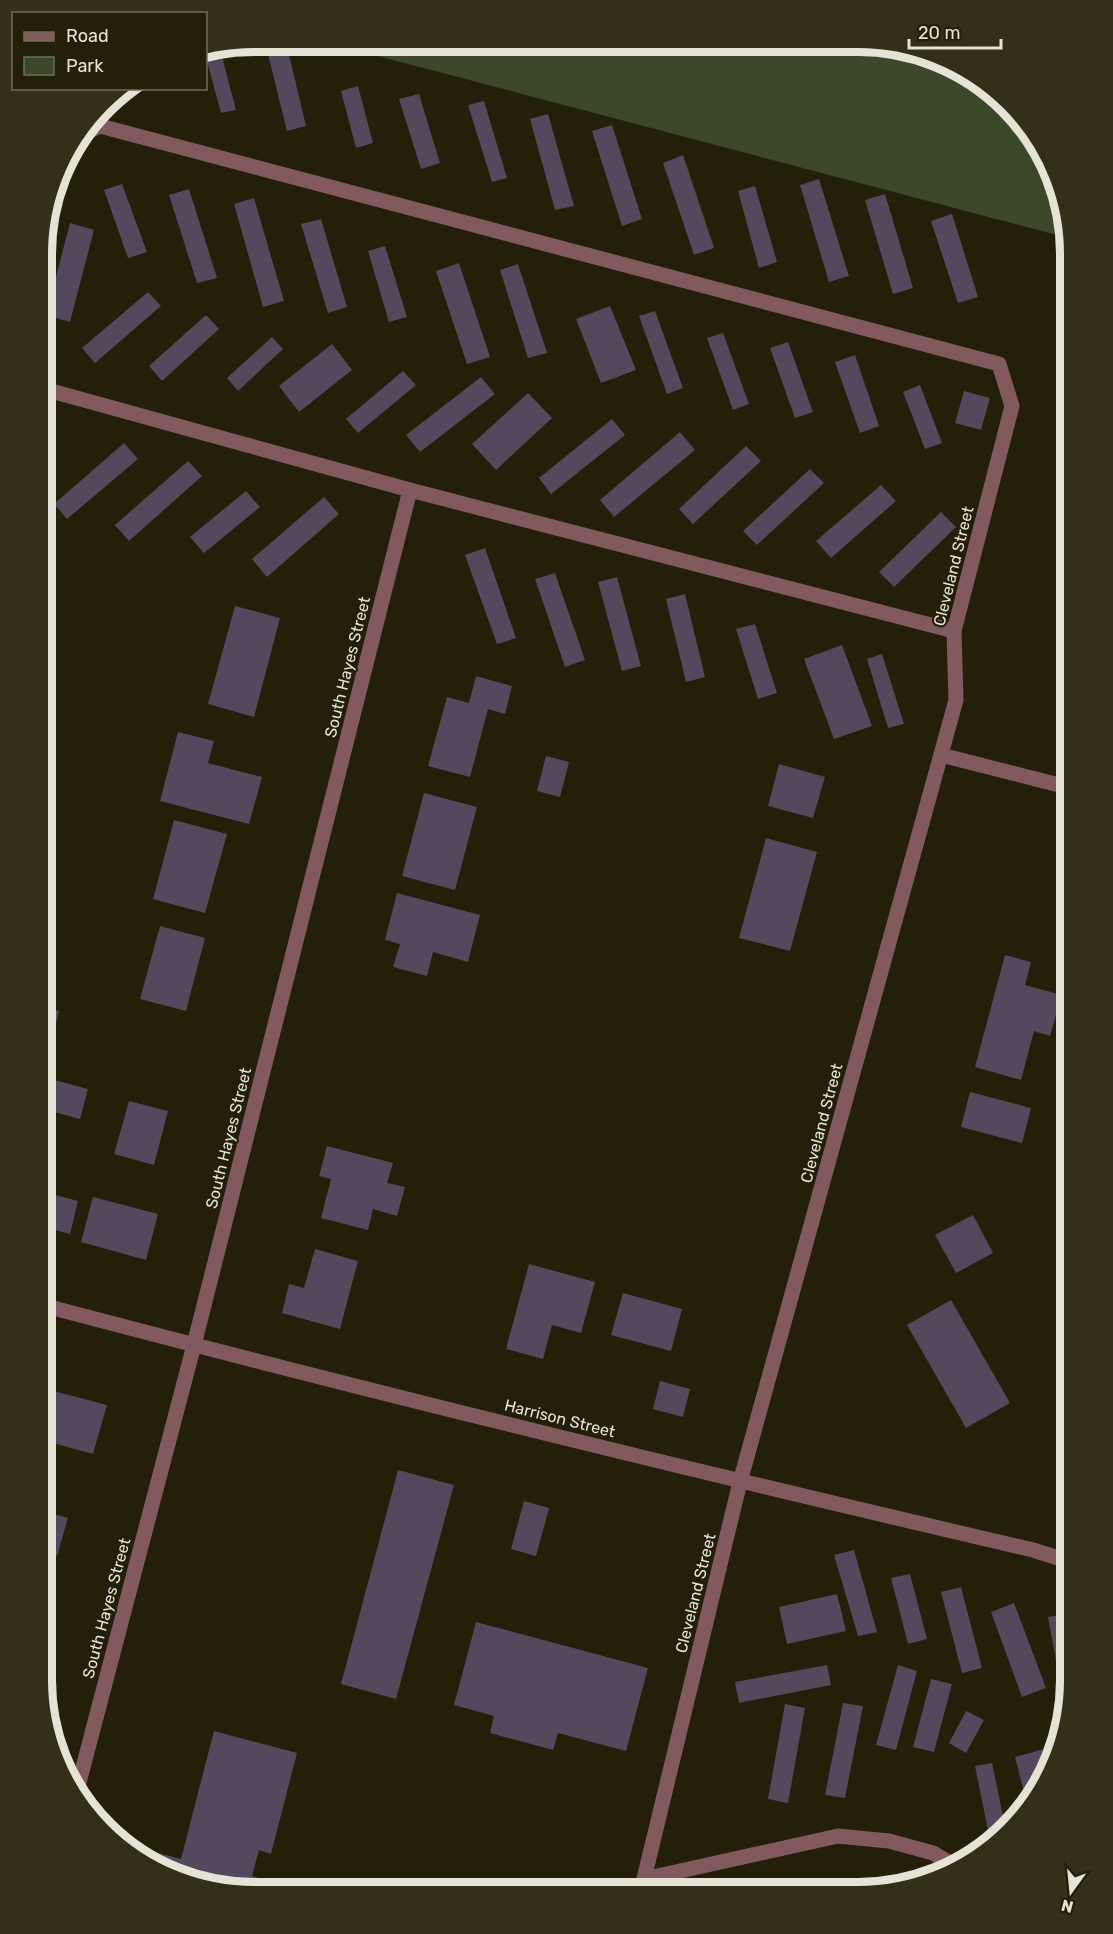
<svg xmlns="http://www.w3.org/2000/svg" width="1113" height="1934" font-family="Rubik,sans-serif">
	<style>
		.green { fill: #3b4829 }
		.building { fill: #53485c }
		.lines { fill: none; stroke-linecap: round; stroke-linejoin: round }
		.minor { stroke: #82595f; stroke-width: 15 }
		.labels { text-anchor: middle; stroke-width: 4.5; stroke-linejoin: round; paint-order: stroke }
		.street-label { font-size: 16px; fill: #e5e3d5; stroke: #241f09 }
		.rim { fill: none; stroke: #e5e3d5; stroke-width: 8 }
	</style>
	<rect width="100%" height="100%" fill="#241f09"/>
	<g class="green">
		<polygon points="325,42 900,46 998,94 1060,186 1068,238"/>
		<polygon points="1071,412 1071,457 1060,454"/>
	</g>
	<g class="building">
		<polygon points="265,42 286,42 306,126 287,131"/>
		<polygon points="220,49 236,110 221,113 206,57 206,52"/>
		<polygon points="358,86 373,143 356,148 341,91"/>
		<polygon points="419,94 440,163 421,169 399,99"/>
		<polygon points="484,101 507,178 492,182 468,105"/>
		<polygon points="548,114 574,206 555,210 530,119"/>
		<polygon points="612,125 642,219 622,226 592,131"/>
		<polygon points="683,155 714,248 694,255 663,163"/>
		<polygon points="819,179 849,276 829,282 800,185"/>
		<polygon points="122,184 147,252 128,258 104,190"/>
		<polygon points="755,186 777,262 759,268 738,191"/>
		<polygon points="189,189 217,278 197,283 169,195"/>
		<polygon points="885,194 913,288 893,294 865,200"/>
		<polygon points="254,198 284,301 263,307 234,204"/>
		<polygon points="952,214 978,297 958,303 931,221"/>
		<polygon points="321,219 347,307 328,313 301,224"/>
		<polygon points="70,223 94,230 70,322 46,315"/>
		<polygon points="385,246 407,317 389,322 368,251"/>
		<polygon points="459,263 490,357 467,364 436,271"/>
		<polygon points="518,264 547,353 528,358 500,270"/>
		<polygon points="148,292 161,306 95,363 82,348"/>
		<polygon points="610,306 636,370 601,383 576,319"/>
		<polygon points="655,311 683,388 667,394 639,316"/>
		<polygon points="206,315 219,329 162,381 149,366"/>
		<polygon points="723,333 749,404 733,410 707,338"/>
		<polygon points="272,337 283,349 238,391 227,378"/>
		<polygon points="788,342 813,412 795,418 770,348"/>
		<polygon points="332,344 352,370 299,412 279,386"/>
		<polygon points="855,355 879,426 860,433 835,362"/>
		<polygon points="403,371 416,385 358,433 346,419"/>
		<polygon points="481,377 495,394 420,452 406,435"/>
		<polygon points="920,385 942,443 925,449 903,392"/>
		<polygon points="964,391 990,398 981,430 955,423"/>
		<polygon points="528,393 552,418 496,470 472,444"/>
		<polygon points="612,419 625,435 551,494 539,478"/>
		<polygon points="680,432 695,450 614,517 600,500"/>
		<polygon points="44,442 55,453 43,463"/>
		<polygon points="124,443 138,459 67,519 54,504"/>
		<polygon points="746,446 761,461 693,524 679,509"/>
		<polygon points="188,461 202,476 129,541 115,525"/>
		<polygon points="810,469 824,483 757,545 743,531"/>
		<polygon points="881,485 896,501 831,558 816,541"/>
		<polygon points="246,491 260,507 204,553 190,537"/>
		<polygon points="324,497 339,514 267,577 252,559"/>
		<polygon points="941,512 956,527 894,587 879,572"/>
		<polygon points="485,548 516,638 497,644 465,555"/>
		<polygon points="555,573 585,660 565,667 535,579"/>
		<polygon points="617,577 641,666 622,671 598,582"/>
		<polygon points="685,594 705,677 686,682 666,599"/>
		<polygon points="235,606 280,618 254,717 208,704"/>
		<polygon points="755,624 777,693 758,699 736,629"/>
		<polygon points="842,645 872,726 834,739 804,659"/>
		<polygon points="882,654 904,724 888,728 867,659"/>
		<polygon points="476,676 512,686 505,714 488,709 470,777 428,766 447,697 469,703"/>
		<polygon points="178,732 214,741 208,763 262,777 249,824 160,801"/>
		<polygon points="546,756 569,762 560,797 537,791"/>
		<polygon points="779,764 825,777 813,818 768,806"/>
		<polygon points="424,793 477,807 455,890 402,876"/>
		<polygon points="174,820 227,834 205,913 153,899"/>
		<polygon points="766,838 817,852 790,951 739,938"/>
		<polygon points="397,893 480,915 468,962 433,952 427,976 393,967 400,944 385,940"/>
		<polygon points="160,926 205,938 186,1011 140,999"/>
		<polygon points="1005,955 1031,962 1025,985 1062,995 1050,1036 1034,1031 1021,1080 975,1067"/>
		<polygon points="43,1007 59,1011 46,1062 43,1061"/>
		<polygon points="43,1077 88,1089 80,1119 43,1109"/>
		<polygon points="970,1092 1031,1108 1022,1143 961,1127"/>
		<polygon points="129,1101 168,1111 154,1165 114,1154"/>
		<polygon points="327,1146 393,1163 387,1183 405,1187 397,1216 373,1209 368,1230 321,1218 331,1179 319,1176"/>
		<polygon points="52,1194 78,1201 70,1234 43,1227"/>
		<polygon points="93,1197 158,1214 146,1260 81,1242"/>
		<polygon points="973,1215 993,1253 956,1273 935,1235"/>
		<polygon points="315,1249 358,1261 340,1329 282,1313 289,1284 304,1288"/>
		<polygon points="529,1264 595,1282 581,1333 552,1325 543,1359 506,1349"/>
		<polygon points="623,1293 682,1309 671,1351 611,1335"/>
		<polygon points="951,1300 1010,1403 966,1428 907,1325"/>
		<polygon points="660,1381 690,1389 683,1417 653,1409"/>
		<polygon points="42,1388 107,1405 93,1454 42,1440"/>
		<polygon points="398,1470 454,1485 396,1699 341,1684"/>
		<polygon points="524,1501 549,1508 536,1556 511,1549"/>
		<polygon points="42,1511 68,1518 57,1556 42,1552"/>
		<polygon points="854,1550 877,1632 858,1636 834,1555"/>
		<polygon points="910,1574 927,1639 908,1644 891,1578"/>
		<polygon points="961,1587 982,1668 962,1673 941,1592"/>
		<polygon points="837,1594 846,1631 787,1644 779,1607"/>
		<polygon points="1014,1603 1046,1688 1022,1697 991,1612"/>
		<polygon points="1071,1613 1071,1670 1058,1672 1048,1617"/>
		<polygon points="476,1622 648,1668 626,1751 558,1733 553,1750 490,1733 494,1716 454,1705"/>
		<polygon points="827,1665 831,1685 739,1703 735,1682"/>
		<polygon points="898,1665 917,1671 896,1750 876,1745"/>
		<polygon points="931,1679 952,1684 934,1752 913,1747"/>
		<polygon points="843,1703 863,1706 845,1798 825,1795"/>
		<polygon points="785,1704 805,1708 788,1803 768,1799"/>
		<polygon points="966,1711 984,1720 966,1753 949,1743"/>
		<polygon points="214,1731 297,1753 271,1854 259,1850 252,1876 303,1890 226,1890 156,1861 158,1853 181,1859"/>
		<polygon points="1059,1745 1055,1761 1033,1799 1026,1800 1015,1757"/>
		<polygon points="992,1763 1006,1830 989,1835 975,1766"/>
		<polygon points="850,1879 853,1892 790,1892 790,1891"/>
	</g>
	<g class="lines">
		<g class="minor">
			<polyline points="85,133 100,126 999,364 1012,406 954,631 956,700 740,1482 641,1891"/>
			<polyline points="44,389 410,490 954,631"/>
			<polyline points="941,755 1071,788"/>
			<path d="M42 1305C371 1392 702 1473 1033 1550L1071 1562"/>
			<polyline points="76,1794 194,1345 410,490"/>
			<polyline points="644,1879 838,1836 889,1841 933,1853 955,1866"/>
		</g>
	</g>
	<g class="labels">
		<g class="street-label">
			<text transform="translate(953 566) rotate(-76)" y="6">Cleveland Street</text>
			<text transform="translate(347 667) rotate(-76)" y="6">South Hayes Street</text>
			<text transform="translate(821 1123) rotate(-75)" y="6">Cleveland Street</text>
			<text transform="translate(228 1138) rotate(-76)" y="6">South Hayes Street</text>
			<text transform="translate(560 1418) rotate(14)" y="6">Harrison Street</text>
			<text transform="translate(695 1593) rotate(-76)" y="6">Cleveland Street</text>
			<text transform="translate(106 1608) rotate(-75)" y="6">South Hayes Street</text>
		</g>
	</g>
	<path d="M0 0H1113V1934H0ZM254 52H858A202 202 0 0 1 1060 254V1680A202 202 0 0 1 858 1882H254A202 202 0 0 1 52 1680V254A202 202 0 0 1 254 52Z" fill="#332f19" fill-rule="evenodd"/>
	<path class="rim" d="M254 52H858A202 202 0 0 1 1060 254V1680A202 202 0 0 1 858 1882H254A202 202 0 0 1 52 1680V254A202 202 0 0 1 254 52Z"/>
	<rect x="12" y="12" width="195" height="78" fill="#241f09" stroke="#716d5b" stroke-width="1.5"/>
	<rect x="24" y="32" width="30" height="9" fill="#82595f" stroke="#716d5b" stroke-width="1.5"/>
	<text x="66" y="42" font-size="18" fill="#e5e3d5">Road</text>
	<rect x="24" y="57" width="30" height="18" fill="#3b4829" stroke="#716d5b" stroke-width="1.5"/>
	<text x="66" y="72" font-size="18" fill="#e5e3d5">Park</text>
	<g transform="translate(1071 1892) rotate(195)" stroke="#241f09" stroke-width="4.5" paint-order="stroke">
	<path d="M0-4.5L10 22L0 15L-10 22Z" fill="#e5e3d5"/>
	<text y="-9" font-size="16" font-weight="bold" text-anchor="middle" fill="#e5e3d5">N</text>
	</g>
	<path d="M909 39v9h92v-9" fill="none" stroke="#e5e3d5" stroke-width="3"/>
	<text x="918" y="39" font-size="18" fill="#e5e3d5" stroke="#241f09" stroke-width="4.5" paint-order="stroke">20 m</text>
</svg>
